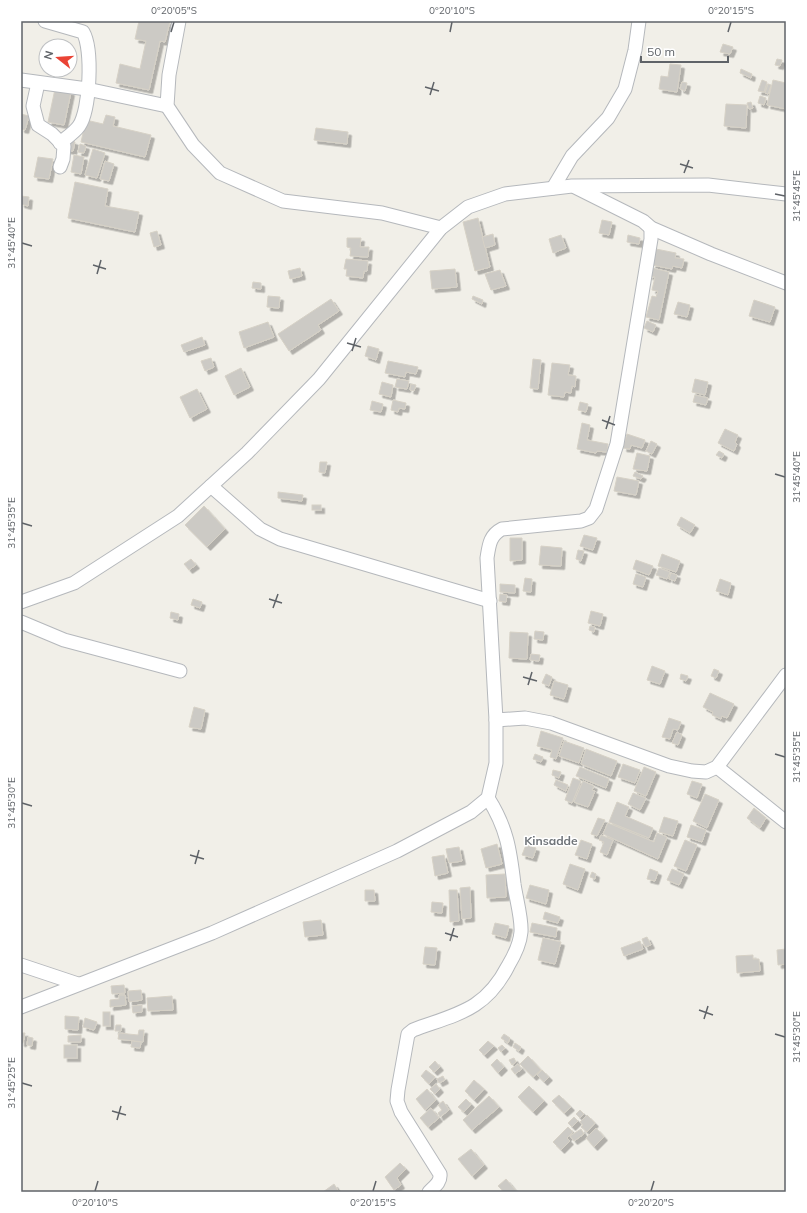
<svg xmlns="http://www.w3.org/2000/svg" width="807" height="1213" font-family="Mulish,sans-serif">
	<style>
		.building { fill: #cccac5; stroke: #d6d1c6; filter: url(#shadow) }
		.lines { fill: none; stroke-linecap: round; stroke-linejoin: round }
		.street-casing { stroke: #b5b8bc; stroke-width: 15 }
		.street { stroke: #fff; stroke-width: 13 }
		.ticks { fill: none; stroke: #5f6368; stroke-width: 1.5 }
		.labels { text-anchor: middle; stroke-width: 3; stroke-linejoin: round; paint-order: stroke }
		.quarter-label { font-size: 12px; font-weight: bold; fill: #70757a; stroke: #fff }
		.neatline { fill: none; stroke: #5f6368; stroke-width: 1.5 }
		.ticks-label { font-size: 10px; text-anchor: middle; fill: #5f6368 }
	</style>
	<defs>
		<filter id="shadow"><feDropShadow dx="3.5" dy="3.5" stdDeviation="0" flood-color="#0004"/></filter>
	</defs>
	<rect width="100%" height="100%" fill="#f1efe8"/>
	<g class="building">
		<polygon points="139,21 170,21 165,42 160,41 149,90 116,83 120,64 140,69 146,41 135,39"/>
		<polygon points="723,44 733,47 730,54 720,52"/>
		<polygon points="777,59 782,60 780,66 775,65"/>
		<polygon points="670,64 681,65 677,92 659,89 661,76 668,77"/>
		<polygon points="741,69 752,74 751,78 740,73"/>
		<polygon points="762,80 767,82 764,92 758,91"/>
		<polygon points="773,80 786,83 786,109 767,105"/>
		<polygon points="682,82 687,83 685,91 680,89"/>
		<polygon points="768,84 771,85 768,94 765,93"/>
		<polygon points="55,89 71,92 64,125 48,122"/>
		<polygon points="760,96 766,98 764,105 758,103"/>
		<polygon points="751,102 753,108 749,109 747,103"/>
		<polygon points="726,104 747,105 746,128 724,126"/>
		<polygon points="21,114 29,116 25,130 21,129"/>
		<polygon points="106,115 115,117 113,126 151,135 145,157 81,142 86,120 103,124"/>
		<polygon points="316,128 348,132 347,144 314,140"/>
		<polygon points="70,140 75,142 73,151 67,150"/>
		<polygon points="80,144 86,146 84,153 78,152"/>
		<polygon points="93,149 105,153 97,178 85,175"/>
		<polygon points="74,155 84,157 81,174 71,172"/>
		<polygon points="38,157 53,159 49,179 34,177"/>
		<polygon points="105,161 114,164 109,181 100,179"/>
		<polygon points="75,182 108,189 105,206 139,212 135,232 68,218"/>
		<polygon points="21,196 29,197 28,206 21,204"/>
		<polygon points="478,218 490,267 475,271 463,222"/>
		<polygon points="602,220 612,222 609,235 599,233"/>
		<polygon points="157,231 161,245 154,247 150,233"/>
		<polygon points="493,234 495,245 485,248 482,237"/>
		<polygon points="561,235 566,248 553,253 549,239"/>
		<polygon points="628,235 640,238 639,244 627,242"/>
		<polygon points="347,238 361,238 360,247 369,247 368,257 350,256 351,248 347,247"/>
		<polygon points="656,249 676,253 675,258 684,259 682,268 673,266 672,269 652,265"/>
		<polygon points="346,259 368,261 367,271 364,271 363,278 346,276 347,269 344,269"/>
		<polygon points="300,268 302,276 290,279 288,271"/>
		<polygon points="652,268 669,272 659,320 646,317 652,296 656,297 658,291 652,290 655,277 649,276"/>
		<polygon points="455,269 457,287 432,289 430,271"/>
		<polygon points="500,270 506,286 491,290 485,274"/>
		<polygon points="253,282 261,283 261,289 252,288"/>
		<polygon points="268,296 280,297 279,308 267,307"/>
		<polygon points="473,296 483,300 482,304 472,299"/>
		<polygon points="331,299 339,311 318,325 321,330 289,351 278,334"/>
		<polygon points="754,300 775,307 770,322 749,316"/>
		<polygon points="678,302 690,305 687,317 674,314"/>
		<polygon points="647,321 656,325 653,332 644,328"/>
		<polygon points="268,322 274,337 244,348 239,332"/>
		<polygon points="202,337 205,345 184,352 181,345"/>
		<polygon points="368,346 379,349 376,360 365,356"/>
		<polygon points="211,358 214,367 205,371 201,361"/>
		<polygon points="533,359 541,360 538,389 530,388"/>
		<polygon points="388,361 418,367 416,374 406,372 405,377 385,373"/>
		<polygon points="552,363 570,365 568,375 576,376 575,387 572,386 571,393 565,392 564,397 548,395"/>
		<polygon points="241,368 250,387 234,395 225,376"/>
		<polygon points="397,379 409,381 407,389 395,387"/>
		<polygon points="695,379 708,382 705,395 692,392"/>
		<polygon points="382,382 393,385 391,397 379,394"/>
		<polygon points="411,384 416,385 414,391 410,390"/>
		<polygon points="197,389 207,409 190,418 180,397"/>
		<polygon points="695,395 708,398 706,405 693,402"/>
		<polygon points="393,400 406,403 405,409 399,408 398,412 391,410"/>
		<polygon points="372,401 383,404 381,412 370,410"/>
		<polygon points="580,402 588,404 586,412 578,410"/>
		<polygon points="582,423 590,425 587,440 608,444 607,452 597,451 596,453 577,449"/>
		<polygon points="725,429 738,435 735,442 737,444 734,451 718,443"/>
		<polygon points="627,434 645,440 642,448 631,445 630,449 623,448"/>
		<polygon points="651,441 657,444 652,454 646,451"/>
		<polygon points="719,451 724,454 722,458 716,455"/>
		<polygon points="637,453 650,456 647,471 633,469"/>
		<polygon points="320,462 327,462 325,473 319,472"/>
		<polygon points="635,472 643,476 641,479 633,476"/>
		<polygon points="617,477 639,481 636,495 614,491"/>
		<polygon points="278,492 303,495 302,501 278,498"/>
		<rect x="312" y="505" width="9" height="5"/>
		<polygon points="204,506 225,529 207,547 185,525"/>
		<polygon points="681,517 695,525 690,533 677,525"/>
		<polygon points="584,535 597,538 593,550 580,546"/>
		<polygon points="510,538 522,538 522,560 510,561"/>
		<polygon points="541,546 562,548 561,566 539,565"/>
		<polygon points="578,550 584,551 581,561 576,559"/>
		<polygon points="662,554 680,561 676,572 658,566"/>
		<polygon points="191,559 196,565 189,570 184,564"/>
		<polygon points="636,560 653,566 649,575 633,569"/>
		<polygon points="659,568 670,572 667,579 656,575"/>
		<polygon points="671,573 677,575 675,581 669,579"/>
		<polygon points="636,574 646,577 643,587 633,584"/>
		<polygon points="525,578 532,579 531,592 523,591"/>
		<polygon points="720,579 731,583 728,595 716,591"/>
		<polygon points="500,584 515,585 515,593 500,592"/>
		<polygon points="500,594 507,595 506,602 499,601"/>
		<polygon points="193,599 202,602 200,608 191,605"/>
		<polygon points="591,611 603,614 600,626 588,623"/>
		<polygon points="171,612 179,614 178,620 170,618"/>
		<polygon points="590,626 595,627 594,632 589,630"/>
		<polygon points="535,631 544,632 543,640 534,639"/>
		<polygon points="510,632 528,633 527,659 509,658"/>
		<polygon points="531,654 540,655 539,661 530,660"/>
		<polygon points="652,666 665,671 660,684 647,680"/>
		<polygon points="714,669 719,671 716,678 711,676"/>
		<polygon points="546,674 552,677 549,686 542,683"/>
		<polygon points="681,674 688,676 686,681 680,679"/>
		<polygon points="554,681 568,685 564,699 550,695"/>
		<polygon points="710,693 734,704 727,718 722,716 721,719 712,715 713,712 703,707"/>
		<polygon points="194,707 205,710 201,729 189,727"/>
		<polygon points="669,718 681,722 678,730 673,729 670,739 662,737"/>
		<polygon points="541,731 563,738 556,759 550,757 552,750 537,746"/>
		<polygon points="677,732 682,735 678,745 672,743"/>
		<polygon points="564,741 584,748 579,763 559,756"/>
		<polygon points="586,749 617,761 611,776 581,764"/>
		<polygon points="535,754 543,757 541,762 533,759"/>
		<polygon points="623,764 640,770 635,783 618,777"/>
		<polygon points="580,767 609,779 606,788 576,776"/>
		<polygon points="644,767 656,772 646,796 634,791"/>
		<polygon points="553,770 561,772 559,778 552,775"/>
		<polygon points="573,778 581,781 572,803 565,800"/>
		<polygon points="556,780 568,785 566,791 554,785"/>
		<polygon points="583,781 594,786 592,790 595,791 588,807 574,802"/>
		<polygon points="692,781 702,784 697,798 687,794"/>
		<polygon points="633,793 646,798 640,810 628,804"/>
		<polygon points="705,794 719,800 707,828 693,821"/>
		<polygon points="617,802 629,807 625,816 653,828 649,838 609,822"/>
		<polygon points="754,808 766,818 760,828 747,818"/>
		<polygon points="664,817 678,821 673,836 659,832"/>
		<polygon points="598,818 605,820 597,836 591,834"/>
		<polygon points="608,823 654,842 657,833 667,837 658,859 603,834"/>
		<polygon points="691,825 706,830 702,842 687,837"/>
		<polygon points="601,835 613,840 607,855 600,852 604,842 599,840"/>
		<polygon points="581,840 592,844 587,859 575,855"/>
		<polygon points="685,840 697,845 686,871 674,866"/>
		<polygon points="497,844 502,864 486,868 481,849"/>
		<polygon points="526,845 536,848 533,858 522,855"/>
		<polygon points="459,847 462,861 449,863 446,849"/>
		<polygon points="444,855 448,873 435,876 432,857"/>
		<polygon points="570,864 585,869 578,890 563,884"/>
		<polygon points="650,869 658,872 655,881 647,879"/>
		<polygon points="672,869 684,874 679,885 667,880"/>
		<polygon points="592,872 596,874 595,879 590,877"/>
		<polygon points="505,874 506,897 487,898 486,875"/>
		<polygon points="530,885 549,890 546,904 526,898"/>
		<polygon points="470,887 471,918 462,919 460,888"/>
		<polygon points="365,890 374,890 375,901 365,901"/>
		<polygon points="449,890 457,890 459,921 450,922"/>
		<polygon points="432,902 443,903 442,913 431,912"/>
		<polygon points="545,912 560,917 558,923 543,919"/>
		<polygon points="321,920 323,935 305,937 303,922"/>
		<polygon points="495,923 509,926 506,938 492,934"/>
		<polygon points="532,923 557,928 556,937 530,932"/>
		<polygon points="647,937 651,945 645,947 642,939"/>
		<polygon points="543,938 561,942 555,964 538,960"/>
		<polygon points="640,941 643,949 624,956 621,948"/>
		<polygon points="425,947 437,948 435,965 423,964"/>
		<polygon points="786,949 786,964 778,965 777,950"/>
		<polygon points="753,955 753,959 759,959 760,971 737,973 736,956"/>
		<polygon points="124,985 125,993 112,994 111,986"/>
		<polygon points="141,990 142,1000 129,1002 128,991"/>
		<polygon points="119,995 125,995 126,1005 110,1007 110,1000 119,999"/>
		<polygon points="172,996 173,1010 148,1011 147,998"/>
		<polygon points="142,1005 142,1012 133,1013 132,1006"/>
		<rect x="103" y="1012" width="7" height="14"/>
		<polygon points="65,1016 79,1017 78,1030 65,1029"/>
		<polygon points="85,1018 97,1022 94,1030 83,1027"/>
		<polygon points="116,1025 121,1025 121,1031 115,1031"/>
		<polygon points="139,1030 144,1030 143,1042 118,1039 119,1033 138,1035"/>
		<polygon points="21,1033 25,1033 23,1043 21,1043"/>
		<polygon points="504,1034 510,1038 508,1043 501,1038"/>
		<polygon points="81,1035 81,1042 68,1042 68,1036"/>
		<polygon points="28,1037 33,1038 32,1046 27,1045"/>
		<polygon points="132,1041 141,1042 140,1048 131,1047"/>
		<polygon points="488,1041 494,1046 484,1055 479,1050"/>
		<polygon points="515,1043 521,1047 519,1051 513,1047"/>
		<rect x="64" y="1045" width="13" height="13"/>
		<polygon points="502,1045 505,1048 501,1052 498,1048"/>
		<polygon points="528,1056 541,1070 533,1077 520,1064"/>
		<polygon points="514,1058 516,1062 512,1065 509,1060"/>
		<polygon points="497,1059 504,1067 498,1073 491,1065"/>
		<polygon points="435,1061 440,1067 434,1072 429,1067"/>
		<polygon points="518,1064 522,1069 515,1074 511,1069"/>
		<polygon points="426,1070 435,1077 429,1084 421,1076"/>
		<polygon points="542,1070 549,1077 544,1082 537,1075"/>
		<polygon points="443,1076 445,1080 439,1083 437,1079"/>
		<polygon points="474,1080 484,1089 474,1100 465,1091"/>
		<polygon points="436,1084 440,1089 435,1094 430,1089"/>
		<polygon points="529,1086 544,1101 533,1112 518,1097"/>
		<polygon points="427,1089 436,1100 425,1110 416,1099"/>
		<polygon points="559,1095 571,1107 564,1113 552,1101"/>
		<polygon points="489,1096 499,1107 472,1130 463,1120"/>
		<polygon points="466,1099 471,1104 464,1112 458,1107"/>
		<polygon points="443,1101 449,1110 440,1117 438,1113 442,1110 438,1105"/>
		<polygon points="431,1108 439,1118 428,1127 420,1118"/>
		<polygon points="580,1110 584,1114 580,1118 576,1114"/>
		<polygon points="587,1115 595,1123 587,1132 581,1127 583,1125 580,1122"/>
		<polygon points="574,1117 578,1121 572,1127 568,1123"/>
		<polygon points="568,1127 573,1132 567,1138 570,1141 561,1150 553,1142"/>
		<polygon points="596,1128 604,1137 594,1147 586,1138"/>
		<polygon points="581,1129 584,1134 574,1141 570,1136"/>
		<polygon points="471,1149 484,1165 472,1176 458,1159"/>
		<polygon points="400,1163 406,1169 397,1178 401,1185 394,1190 385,1177"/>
		<polygon points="506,1179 517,1192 504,1192 498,1186"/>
		<polygon points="334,1184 339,1192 323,1192"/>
	</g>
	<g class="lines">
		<g class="street-casing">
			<g id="street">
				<path d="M45 21 83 32C93 49 90 110 79 126 75 132 66 138 60 143"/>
				<polyline points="179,21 169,75 167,106 193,145 220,173 283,201 382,213 441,228"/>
				<polyline points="21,80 87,89 167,106"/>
				<polyline points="38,83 33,106 38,125 52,134 64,146 63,159 60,167"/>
				<polyline points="575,187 643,221 651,228 711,254 786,283"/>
				<polyline points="553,188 572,156 608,118 625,89 635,50 639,21"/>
				<polyline points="211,486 260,529 280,539 490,601"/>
				<polyline points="21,602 74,583 178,516 247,453 319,379 441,228 468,207 505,194 572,186 708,185 786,194"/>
				<polyline points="21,622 64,640 180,671"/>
				<polyline points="496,720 525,718 551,723 669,766 692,771 706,772 717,767 786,675"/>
				<polyline points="717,767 786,822"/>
				<polyline points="21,965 78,984"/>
				<path d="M21 1007 212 933 397 851 471 812 488 798 496 763V720L487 558C489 545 490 535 502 529L581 521 589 518 596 509 617 444 651 239V228"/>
				<path d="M429 1192C435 1186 441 1182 440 1174L401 1112 397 1101 398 1090 408 1034 413 1030C456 1014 485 1011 508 966 514 956 520 944 521 932 522 919 516 898 514 884 510 850 507 828 488 798"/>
			</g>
		</g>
		<use href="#street" class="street"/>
	</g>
	<path class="ticks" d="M171 32 174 22M450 32 452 22M728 32 731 22M425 87 439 91M430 95 434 82M680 164 693 168M684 173 689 160M775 194 785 196M22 243 32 246M93 265 106 269M97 274 101 260M347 343 361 347M352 351 356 338M602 420 615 425M606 429 610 416M775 474 785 477M22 523 32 526M269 599 282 603M273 608 278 594M523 677 537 681M528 685 532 672M775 754 785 757M22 803 32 806M190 855 204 859M195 864 199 850M445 933 458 937M450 941 454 928M699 1010 713 1015M704 1019 708 1006M775 1034 785 1037M22 1083 32 1086M112 1111 126 1115M117 1120 121 1106M95 1191 98 1181M373 1191 376 1181M651 1191 654 1181"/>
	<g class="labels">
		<g class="quarter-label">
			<text x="551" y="845">Kinsadde</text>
		</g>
	</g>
	<rect width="807" height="1213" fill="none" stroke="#ffffff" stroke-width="44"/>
	<g transform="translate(58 58) rotate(287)"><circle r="19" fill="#ffffff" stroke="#bfc1c3"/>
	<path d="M0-3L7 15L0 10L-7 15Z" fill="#ea4335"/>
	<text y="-6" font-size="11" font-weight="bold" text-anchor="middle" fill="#5f6368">N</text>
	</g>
	<path d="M641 56v6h87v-6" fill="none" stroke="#5f6368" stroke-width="2"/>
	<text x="647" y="56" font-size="12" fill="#5f6368" stroke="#ffffff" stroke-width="3" paint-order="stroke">50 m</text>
	<rect x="22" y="22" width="763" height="1169" class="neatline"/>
	<g class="ticks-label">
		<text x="174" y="14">0°20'05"S</text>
		<text x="452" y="14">0°20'10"S</text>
		<text x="731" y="14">0°20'15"S</text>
		<text transform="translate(796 196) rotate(-90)" y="4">31°45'45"E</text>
		<text transform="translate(11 243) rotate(-90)" y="4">31°45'40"E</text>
		<text transform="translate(796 477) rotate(-90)" y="4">31°45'40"E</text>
		<text transform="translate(11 523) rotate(-90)" y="4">31°45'35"E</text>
		<text transform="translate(796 757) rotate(-90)" y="4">31°45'35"E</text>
		<text transform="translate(11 803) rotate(-90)" y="4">31°45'30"E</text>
		<text transform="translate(796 1037) rotate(-90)" y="4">31°45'30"E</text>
		<text transform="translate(11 1083) rotate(-90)" y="4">31°45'25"E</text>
		<text x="95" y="1206">0°20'10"S</text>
		<text x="373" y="1206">0°20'15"S</text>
		<text x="651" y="1206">0°20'20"S</text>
	</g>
</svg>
